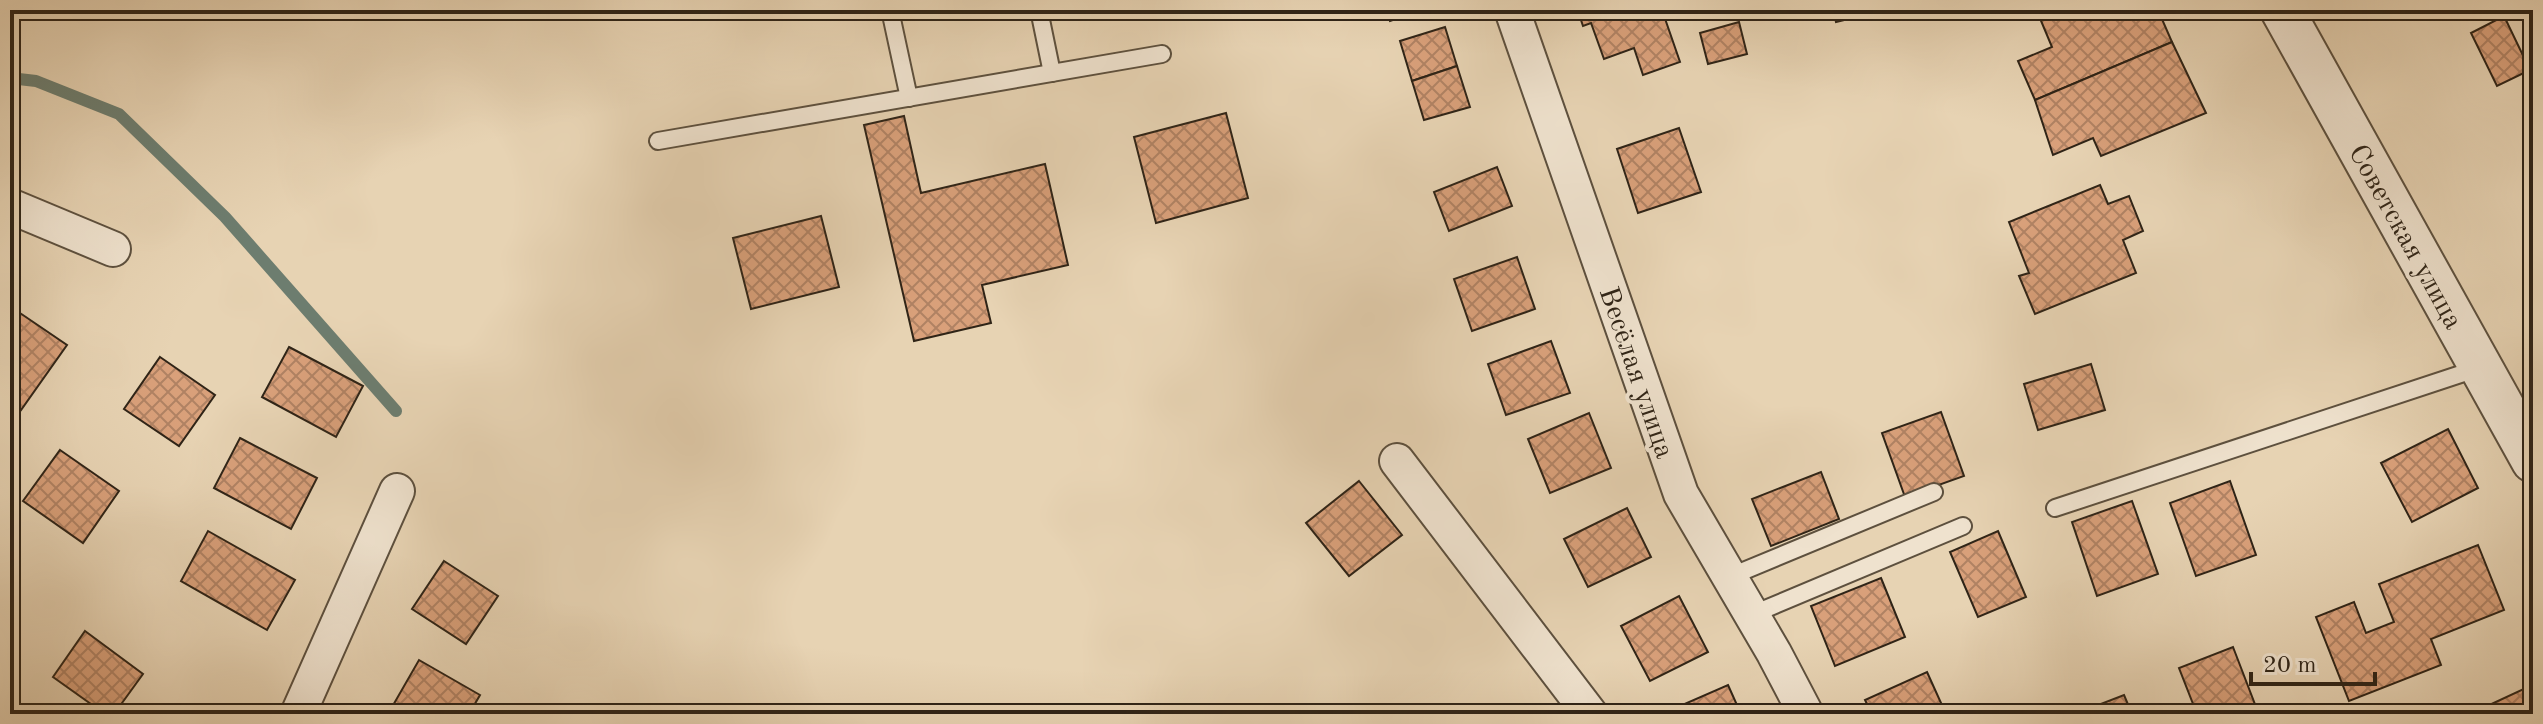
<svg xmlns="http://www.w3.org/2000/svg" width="2543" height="724" font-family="'Old Standard TT',serif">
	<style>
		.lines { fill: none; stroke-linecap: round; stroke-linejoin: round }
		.stream { stroke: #6d7d6f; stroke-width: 12 }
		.building { fill: url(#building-cross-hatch); stroke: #2f2417; stroke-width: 2 }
		.service-casing { stroke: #5d503e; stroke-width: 20 }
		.minor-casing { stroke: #5d503e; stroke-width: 38 }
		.tertiary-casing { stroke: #5d503e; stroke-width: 46 }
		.service { stroke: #efe2ce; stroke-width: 16 }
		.minor { stroke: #efe2ce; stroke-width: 34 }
		.tertiary { stroke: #efe2ce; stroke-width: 42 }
		.labels { text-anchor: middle; stroke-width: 8; stroke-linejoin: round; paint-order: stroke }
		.street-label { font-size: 28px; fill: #2f2417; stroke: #efe2ce }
	</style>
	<defs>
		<pattern id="building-cross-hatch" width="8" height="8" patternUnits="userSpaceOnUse" patternTransform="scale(2)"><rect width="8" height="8" fill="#d9a07a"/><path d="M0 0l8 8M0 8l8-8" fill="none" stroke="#b08263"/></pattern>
	</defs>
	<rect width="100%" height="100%" fill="#e7d3b3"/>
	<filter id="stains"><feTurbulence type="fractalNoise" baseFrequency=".0025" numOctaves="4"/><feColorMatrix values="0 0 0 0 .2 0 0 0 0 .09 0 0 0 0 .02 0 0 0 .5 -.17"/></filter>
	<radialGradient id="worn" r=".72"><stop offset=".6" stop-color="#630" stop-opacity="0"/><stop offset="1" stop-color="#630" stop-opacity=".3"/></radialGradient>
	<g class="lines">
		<polyline class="stream" points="10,78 36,81 119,114 225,217 396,411"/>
	</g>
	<g class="building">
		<polygon points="1386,10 1422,10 1390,21"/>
		<polygon points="1590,10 1662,10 1680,62 1643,75 1634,48 1604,59 1591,23 1583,26 1579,14"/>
		<polygon points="1833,10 1885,10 1836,22"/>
		<polygon points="2052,10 2105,10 2110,20 2133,10 2158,10 2172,42 2035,100 2018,61 2052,47 2039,16"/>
		<polygon points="2504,16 2530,70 2497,86 2471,33"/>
		<polygon points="1739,22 1747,54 1708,64 1700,33"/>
		<polygon points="1445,27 1457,66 1412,81 1400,41"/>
		<polygon points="2172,42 2206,113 2101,156 2093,138 2053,155 2035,100"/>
		<polygon points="1457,66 1470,107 1424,120 1412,81"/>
		<polygon points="1226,113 1248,198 1156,223 1134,137"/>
		<polygon points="904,116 921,193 1045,164 1068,265 982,285 991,323 914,341 864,125"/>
		<polygon points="1679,128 1701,192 1638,213 1617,149"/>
		<polygon points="1497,167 1512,206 1449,231 1434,192"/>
		<polygon points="2100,185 2108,204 2129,196 2143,231 2123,240 2136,273 2035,314 2019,276 2029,273 2009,222"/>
		<polygon points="821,216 839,287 751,309 733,238"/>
		<polygon points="1517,257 1535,309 1472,331 1454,279"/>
		<polygon points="17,311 67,345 21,410 10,402 10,321"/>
		<polygon points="1551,341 1570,393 1506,415 1488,364"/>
		<polygon points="289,347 363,386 336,437 262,397"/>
		<polygon points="160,357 215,395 179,446 124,409"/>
		<polygon points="2091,364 2105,410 2038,430 2024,384"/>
		<polygon points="1941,412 1964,476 1905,497 1882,433"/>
		<polygon points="1589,413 1611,468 1550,493 1528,439"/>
		<polygon points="2448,429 2478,488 2412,522 2381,463"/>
		<polygon points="240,438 317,478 291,529 214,488"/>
		<polygon points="60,450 119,491 83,543 23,501"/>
		<polygon points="1821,472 1839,519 1771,546 1752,499"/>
		<polygon points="1359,481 1402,535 1349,576 1306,523"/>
		<polygon points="2230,481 2256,555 2196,576 2170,503"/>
		<polygon points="2132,501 2158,574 2097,596 2072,522"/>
		<polygon points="1627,508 1651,557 1588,587 1564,539"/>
		<polygon points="208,531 295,580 267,630 181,581"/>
		<polygon points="1998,531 2026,597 1978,617 1950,552"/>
		<polygon points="2478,545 2504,610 2431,639 2441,665 2349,701 2316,617 2354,602 2366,633 2394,622 2379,584"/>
		<polygon points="444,561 498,596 466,644 412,609"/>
		<polygon points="1881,578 1905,637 1835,666 1811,606"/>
		<polygon points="1679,596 1708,652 1650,681 1621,626"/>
		<polygon points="85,631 143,674 114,714 105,714 53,677"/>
		<polygon points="2233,647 2256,707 2239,714 2197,714 2179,668"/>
		<polygon points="419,660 480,695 469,714 388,714"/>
		<polygon points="1927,672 1946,714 1872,714 1865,700"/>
		<polygon points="1728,685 1741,714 1675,714 1673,709"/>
		<polygon points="2530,686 2533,693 2533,714 2470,714"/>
		<polygon points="2124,695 2132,714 2075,714"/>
		<polygon points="30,705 43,714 24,714"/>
	</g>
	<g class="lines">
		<g class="service-casing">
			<g id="service">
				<polyline points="890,10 909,98"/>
				<polyline points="1039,10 1052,73"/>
				<polyline points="658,141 1162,54"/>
				<polyline points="2055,508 2479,368"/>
				<polyline points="1729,577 1934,492"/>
				<polyline points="1751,615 1963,526"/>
			</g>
		</g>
		<g class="minor-casing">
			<g id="minor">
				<polyline points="1512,10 1681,494 1774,653 1806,714"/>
				<polyline points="10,206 113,249"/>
				<polyline points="1397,461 1590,714"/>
				<polyline points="298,714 397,491"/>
			</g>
		</g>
		<g class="tertiary-casing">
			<polyline id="tertiary" points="2282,10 2533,461"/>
		</g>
		<use href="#service" class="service"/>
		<use href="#minor" class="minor"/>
		<use href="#tertiary" class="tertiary"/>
	</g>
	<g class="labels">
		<g class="street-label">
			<text transform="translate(2407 236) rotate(61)" y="10">Советская улица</text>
			<text transform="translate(1638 372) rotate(71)" y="10">Весёлая улица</text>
		</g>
	</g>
	<rect width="2543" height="724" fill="none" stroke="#e7d3b3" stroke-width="40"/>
	<rect x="12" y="12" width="2519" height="700" fill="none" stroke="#2f2417" stroke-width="4"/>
	<rect x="20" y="20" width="2503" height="684" fill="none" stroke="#2f2417" stroke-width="2"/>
	<path d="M2251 672v12h124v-12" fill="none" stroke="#2f2417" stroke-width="4"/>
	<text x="2263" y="672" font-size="24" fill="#2f2417" stroke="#efe2ce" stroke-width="6" paint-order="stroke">20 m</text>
	<rect width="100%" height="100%" filter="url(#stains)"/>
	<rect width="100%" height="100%" fill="url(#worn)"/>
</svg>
